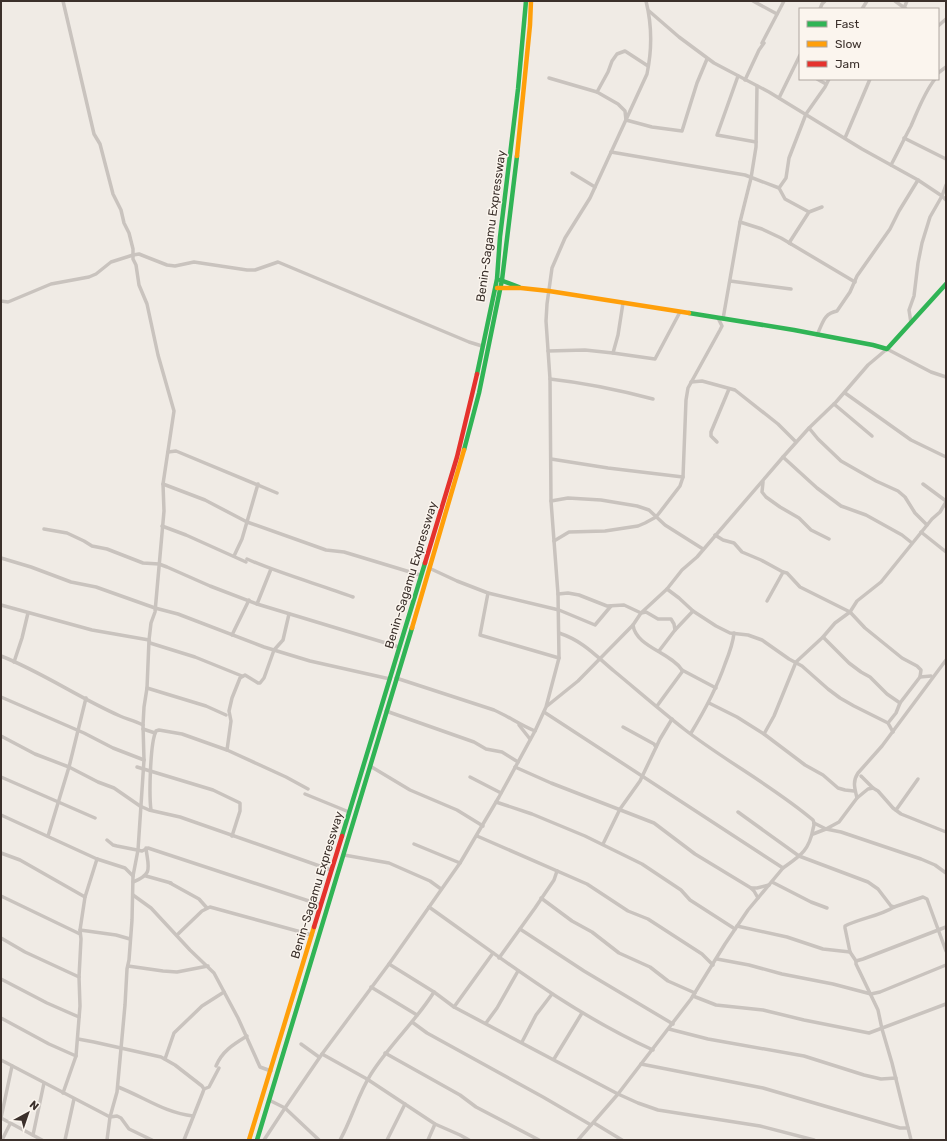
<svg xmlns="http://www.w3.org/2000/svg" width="947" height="1141" font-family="Rubik,sans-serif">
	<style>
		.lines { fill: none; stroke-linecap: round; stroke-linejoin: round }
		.street { stroke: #c9c3be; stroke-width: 3.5 }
		.fast { stroke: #30b455; stroke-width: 4.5 }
		.slow { stroke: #ff9f0a; stroke-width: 4.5 }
		.jam { stroke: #e5322d; stroke-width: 4.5 }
		.labels { text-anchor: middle; stroke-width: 3; stroke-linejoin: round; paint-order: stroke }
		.street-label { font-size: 12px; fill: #3b302b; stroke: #fbf5ee }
	</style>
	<rect width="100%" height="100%" fill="#f0ebe5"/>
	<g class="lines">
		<g class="street">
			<polyline points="63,1 94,134 100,144 113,194 121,210 124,223 129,233 133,249 133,259 136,265 139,285 147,304 158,355 174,411 163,484 164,511 155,612 151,623 149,640 147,688 144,707 143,725 144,760 138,850 133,876 132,920 129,960 127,969 125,1005 117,1092 110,1117 107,1140"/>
			<polyline points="753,1 777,14"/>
			<polyline points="895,1 906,9"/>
			<polyline points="904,8 907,1"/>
			<polyline points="820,9 822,4 825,1"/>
			<polyline points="862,9 867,1"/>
			<polyline points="649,11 679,37 714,63 769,92 862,149 918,180 942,196 946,200"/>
			<polyline points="938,26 946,19"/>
			<polyline points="762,43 784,1"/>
			<polyline points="938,73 946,67"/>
			<polyline points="738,76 717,135 756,142"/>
			<polyline points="549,78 597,92 618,104 625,111 626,120 652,127 682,131 697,83 707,59"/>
			<polyline points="817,79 826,84"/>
			<polyline points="745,80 759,50 764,43"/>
			<polyline points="597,92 608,72 612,61 617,54 625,51 648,66"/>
			<polyline points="779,98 800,55"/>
			<polyline points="845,138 870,79"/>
			<polyline points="904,138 946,159"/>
			<polyline points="611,152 745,175 779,188 785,199 809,212"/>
			<path d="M891 165C898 152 904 139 911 126 918 110 924 93 935 79"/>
			<polyline points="572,173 595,187"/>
			<polyline points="779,188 786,178 789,158 806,114 825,87 829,79"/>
			<polyline points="740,222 762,229 781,238 855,282"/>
			<polyline points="791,244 789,243 809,212 822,207"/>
			<polyline points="730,281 791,289"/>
			<polyline points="1,301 8,302 51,284 89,277 96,274 111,262 133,255 139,254 167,265 175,266 194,262 247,270 255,270 278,262 469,342 482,346"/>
			<polyline points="723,319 740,222 751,178 756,147 757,86"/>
			<polyline points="911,323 909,310 914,296 918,263 922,243 930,217 942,196 946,185"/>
			<path d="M817 335C823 323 823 314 837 311L850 292 857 276 890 229 899 211 918 180"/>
			<polyline points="548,351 585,350 613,353 655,359 680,312"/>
			<polyline points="613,353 618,335 623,303"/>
			<path d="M550 379C586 383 619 390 653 399"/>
			<polyline points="691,382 702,381 735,390 778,424 796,442"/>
			<polyline points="845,393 911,440 946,457"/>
			<polyline points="834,404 872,436"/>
			<polyline points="809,428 818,439 841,461 876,481 898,491 905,497 915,513 927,525"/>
			<polyline points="717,442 711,436 711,432 729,389"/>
			<polyline points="168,452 176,451 277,493"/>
			<polyline points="783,457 817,488 841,506 866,515 902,535 912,543"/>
			<polyline points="551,459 608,468 683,477"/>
			<polyline points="763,482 762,492 766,497 780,507 799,518 811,530 829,539"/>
			<polyline points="163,484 205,500 247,522 326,550 344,552 420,575"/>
			<polyline points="923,484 946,501"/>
			<polyline points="551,501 568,498 601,500 637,506 649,510 665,525 703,549"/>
			<polyline points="162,526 186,535 246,562"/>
			<polyline points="44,529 67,533 84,541 92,546 107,549 143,563 159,564 167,567 210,586 257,604 399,647"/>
			<polyline points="921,532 946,552"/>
			<polyline points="715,535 723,540 734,543 742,552 761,560 783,572"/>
			<polyline points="554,541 569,532 605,531 638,526 645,523 656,517 660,512 680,486 683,477 686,400 688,388 720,330 722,326 718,318"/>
			<polyline points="234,556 242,539 258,484"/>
			<polyline points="1,558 31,567 71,582 96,587 155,608 178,614 264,647 310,661 390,679"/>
			<path d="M247 559C281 574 318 584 353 597"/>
			<polyline points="429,568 457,581 488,593 559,610 595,625 611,606"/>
			<polyline points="667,589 679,598 693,611 716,626 730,633 748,635 762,640 789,659 802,666 828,689 840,698 854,706 888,723 893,732"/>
			<polyline points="488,593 480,635 559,658"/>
			<polyline points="558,594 568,593 579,595 607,606 624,605 641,613 646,612 658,619 671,619 674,624 675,630 659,651"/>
			<polyline points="767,601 782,574 783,572 787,573 800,587 850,612 865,628 902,658 917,666 921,670 920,677 900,703 896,713 888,723"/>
			<polyline points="257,604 271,569"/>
			<polyline points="1,605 92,630 149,640 150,643 195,657 242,676"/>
			<path d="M633 625C636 647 670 652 682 670V672L657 706"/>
			<polyline points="675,630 693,611"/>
			<path d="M559 633C583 641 595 655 614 671 637 690 660 710 684 729 725 761 773 786 813 820 815 824 814 825 813 829 809 851 800 856 783 868"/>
			<polyline points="232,635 249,600"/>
			<polyline points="823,637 849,663 861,672 870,677 887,694 900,703"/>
			<path d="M1 656C42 672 79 698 120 716 127 719 135 721 143 725"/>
			<polyline points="14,662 22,638 28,613"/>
			<polyline points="682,670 716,688"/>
			<polyline points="920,677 931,676"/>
			<path d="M396 678 494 710C508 716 520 725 535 731"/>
			<polyline points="147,688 206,706 226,715"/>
			<polyline points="1,697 84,733 113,748 144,760"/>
			<polyline points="709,703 737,717 764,734 805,765 823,775 838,788 845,790 854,791"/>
			<polyline points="547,706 578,681 633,625 641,613 667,589 682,570 697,557 783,457 809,428 836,402 868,365 887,349 931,372 946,377"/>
			<polyline points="386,711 474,742 486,749 502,752 518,762"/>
			<polyline points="519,725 530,739"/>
			<polyline points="623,727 654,744 656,747"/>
			<polyline points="143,729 155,733"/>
			<path d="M691 733C705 710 716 690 725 664 729 654 733 644 734 633"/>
			<polyline points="764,734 774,716 796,662 823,637 835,623 850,612 857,601 881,582 932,519 940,512 946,502"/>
			<polyline points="1,736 35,754 69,767 98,782 114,788 140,806 149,810 180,817 331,870"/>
			<polyline points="227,750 286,777 308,789"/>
			<polyline points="370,766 410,790 457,810 483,826"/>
			<polyline points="137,767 213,790 240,803 240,811 232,836"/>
			<polyline points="515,767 551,783 654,823 695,854 751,888 757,888 769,885"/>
			<polyline points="861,776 873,788"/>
			<polyline points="1,777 95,818"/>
			<polyline points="470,777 501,793"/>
			<polyline points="305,794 349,812"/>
			<polyline points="857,798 868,789 873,788 878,791 893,808 901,814 946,832"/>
			<polyline points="496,802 532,814 585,836 642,864 681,890 690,900 735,929"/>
			<path d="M151 810C149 796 150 743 156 731L159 730 182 734 227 750 231 721 229 711 232 698 240 678 245 675 258 683H260L264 678 274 650 283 640 289 614"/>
			<polyline points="896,810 918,779"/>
			<polyline points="738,812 799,856 868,882 878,889 891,906 894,907 923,897 927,899 946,951"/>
			<polyline points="1,815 97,859 125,868 133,876"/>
			<path d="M814 823 826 829 839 822 857 798C855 789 852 782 858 773L882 746 946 660"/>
			<polyline points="813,834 826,829 841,832 921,859 935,865 946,873"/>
			<polyline points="48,836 69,767 86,698"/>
			<polyline points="477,836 587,884 628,911 648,919 702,954 713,965"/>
			<polyline points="107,840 113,845 117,846 142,851 148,848 321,905"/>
			<polyline points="414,844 460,863"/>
			<polyline points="603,844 620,809 640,781 660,739 672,719"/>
			<polyline points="1,853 20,860 85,897"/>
			<polyline points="344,855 389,863 430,881 441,889"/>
			<polyline points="146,876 171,883"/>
			<path d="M133 882C154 874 148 867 146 848"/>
			<polyline points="772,882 811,902 827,908"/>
			<polyline points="170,883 199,899 207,908"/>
			<polyline points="751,888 754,891 758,898"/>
			<polyline points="133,895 151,908 190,950 214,973 238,1018 260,1067 271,1071"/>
			<polyline points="1,896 80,934"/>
			<polyline points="541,898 572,921 592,932 619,953 650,967 668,981 695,993"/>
			<path d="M429 907C501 958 571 1013 653 1050"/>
			<path d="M894 907C880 916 861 918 845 926V928L850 952 856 961V964L878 1010 882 1029 892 1063 911 1140"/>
			<polyline points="737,926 787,937 823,949 850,952"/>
			<polyline points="520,929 584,971 673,1024"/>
			<polyline points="80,930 116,935 130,939"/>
			<polyline points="177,935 202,911 210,907 312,935"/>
			<polyline points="1,938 25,952 79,977"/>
			<polyline points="499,958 535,908 554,880 557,871"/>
			<polyline points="717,959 749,965 782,974 833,984 871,994 880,992 946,965"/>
			<polyline points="856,961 863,959 946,927"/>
			<polyline points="389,964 434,992 454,1007 618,1094 691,999 725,944 748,910 783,868 544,712"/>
			<polyline points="128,966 163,971 177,972 208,966"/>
			<polyline points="1,979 47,1003 79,1017"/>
			<polyline points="371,987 417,1015"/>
			<polyline points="693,996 716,1005 763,1010 804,1020 869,1033 946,1004"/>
			<polyline points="454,1007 493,953"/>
			<polyline points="1,1018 49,1044 76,1056 63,1093"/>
			<polyline points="412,1022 427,1033 543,1097 591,1125"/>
			<polyline points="486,1023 497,1008 518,971"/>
			<polyline points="669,1029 708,1039 804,1056 864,1075 881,1079 896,1078"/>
			<polyline points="78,1039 94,1042 161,1057 175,1065 202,1086 204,1089 203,1092 184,1140"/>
			<polyline points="522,1042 536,1015 552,994"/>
			<polyline points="301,1044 319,1057"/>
			<polyline points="385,1053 460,1095 476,1107 539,1140"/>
			<polyline points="322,1054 367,1079 435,1124 460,1135 469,1140"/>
			<polyline points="76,1056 80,1006 79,977 81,939 80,930 85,897 97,859"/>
			<polyline points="165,1059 174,1033 202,1006 224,992"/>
			<polyline points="554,1059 582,1013"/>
			<polyline points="1,1060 110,1117 117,1116 121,1118 129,1129 152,1140"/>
			<polyline points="641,1064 763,1088 900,1128 908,1128"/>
			<path d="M216 1066C222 1051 234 1044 247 1036"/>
			<path d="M118 1087C144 1097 165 1113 193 1116"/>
			<polyline points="204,1089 209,1087 219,1068"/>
			<polyline points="269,1100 285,1108 319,1140"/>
			<polyline points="1,1118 12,1066"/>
			<polyline points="1,1118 42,1140"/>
			<polyline points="594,1123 622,1140"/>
			<polyline points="33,1135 44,1083"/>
			<polyline points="2,1140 10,1124"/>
			<polyline points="65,1140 74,1099"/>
			<path d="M264 1140 285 1108 322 1054 389 964 460 863 499 797 535 731 546 707 559 658 558 594 551 501 550 379 546 321 547 304 552 268 565 238 590 198 647 74C652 50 652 25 646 1"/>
			<path d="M340 1140C352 1119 358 1094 371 1074 390 1044 416 1021 434 992"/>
			<polyline points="387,1140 405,1104"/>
			<polyline points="428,1140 435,1124"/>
			<polyline points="578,1140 618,1094 638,1103 658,1110 760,1126 814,1140"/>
		</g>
		<g class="fast">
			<polyline points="500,280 519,287"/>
			<polyline points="689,313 794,330 873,345 887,349 946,284"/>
			<polyline points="477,374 497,279 500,237 518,89 526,1"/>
			<polyline points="464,450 479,393 502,280 517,156"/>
			<polyline points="342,836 425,563"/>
			<polyline points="257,1140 412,628"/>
		</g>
		<g class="slow">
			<polyline points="517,156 530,25 531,1"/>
			<polyline points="497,288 521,288 549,291 689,313"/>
			<polyline points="412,628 464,450"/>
			<polyline points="249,1140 314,927"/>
		</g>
		<g class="jam">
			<polyline points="425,563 457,457 477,374"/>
			<polyline points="314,927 342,836"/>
		</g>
	</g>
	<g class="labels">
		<g class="street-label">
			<text transform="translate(491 226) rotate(-82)" y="4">Benin-Sagamu Expressway</text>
			<text transform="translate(411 575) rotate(-73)" y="4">Benin-Sagamu Expressway</text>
			<text transform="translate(317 885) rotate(-73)" y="4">Benin-Sagamu Expressway</text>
		</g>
	</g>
	<rect width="947" height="1141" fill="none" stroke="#3b302b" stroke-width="4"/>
	<rect x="799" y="8" width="140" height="72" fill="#fbf5ee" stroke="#aea6a0"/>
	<rect x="807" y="21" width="20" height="6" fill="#30b455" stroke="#aea6a0"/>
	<text x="835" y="28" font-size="12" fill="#3b302b">Fast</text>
	<rect x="807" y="41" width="20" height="6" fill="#ff9f0a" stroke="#aea6a0"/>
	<text x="835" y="48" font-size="12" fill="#3b302b">Slow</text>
	<rect x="807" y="61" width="20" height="6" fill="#e5322d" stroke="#aea6a0"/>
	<text x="835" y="68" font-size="12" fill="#3b302b">Jam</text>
	<g transform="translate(28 1113) rotate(40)" stroke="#fbf5ee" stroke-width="3" paint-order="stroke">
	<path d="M0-3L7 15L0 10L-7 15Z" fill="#3b302b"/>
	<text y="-6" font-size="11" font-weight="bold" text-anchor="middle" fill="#3b302b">N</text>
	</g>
</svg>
